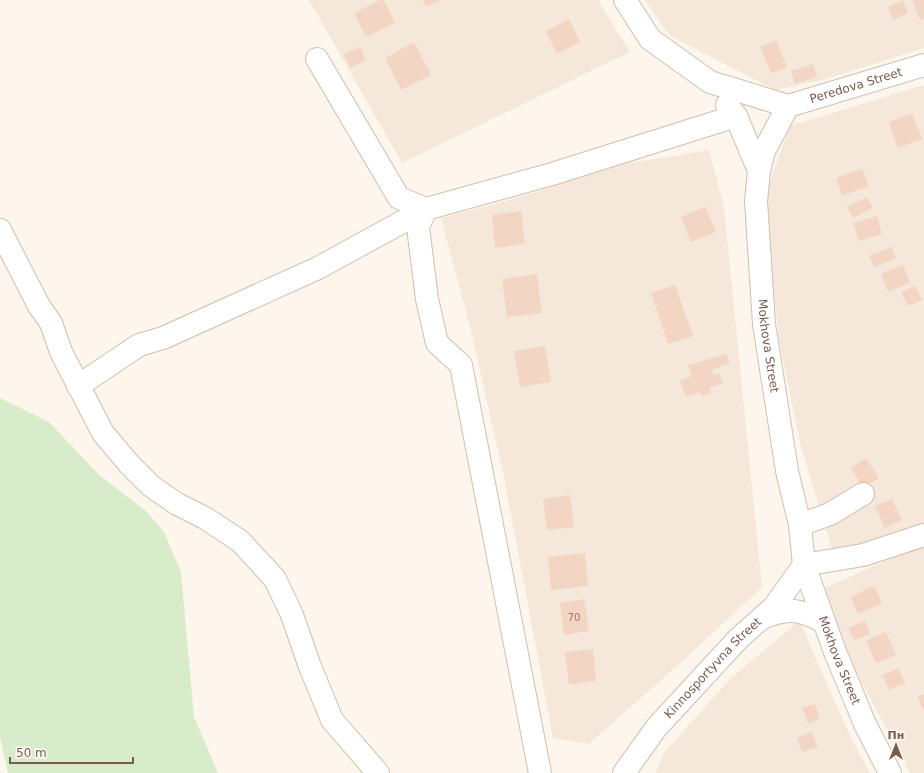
<svg xmlns="http://www.w3.org/2000/svg" width="924" height="773" font-family="'DejaVu Sans',sans-serif">
	<style>
		.residential { fill: #f5e8da }
		.green { fill: #d8ecc9 }
		.building { fill: #f3d5c3 }
		.lines { fill: none; stroke-linecap: round; stroke-linejoin: round }
		.minor-casing { stroke: #d1beb0; stroke-width: 24 }
		.minor { stroke: #fff; stroke-width: 22 }
		.labels { text-anchor: middle; stroke-width: 4; stroke-linejoin: round; paint-order: stroke }
		.number-label { font-size: 10px; fill: #987a6a }
		.street-label { font-size: 12px; fill: #7a5c4d; stroke: #fffaf3 }
	</style>
	<rect width="100%" height="100%" fill="#fdf6ec"/>
	<g class="residential">
		<polygon points="309,0 598,0 630,52 402,163"/>
		<polygon points="645,0 924,0 924,48 826,79 775,90 669,35"/>
		<polygon points="924,85 924,524 875,543 832,549 801,447 779,340 764,198 790,126"/>
		<polygon points="709,150 724,207 762,587 688,656 589,744 553,738 503,472 470,327 441,218 510,200 624,164"/>
		<polygon points="924,544 924,773 910,773 854,668 822,589"/>
		<polygon points="800,620 813,653 853,742 870,773 655,773 664,753 730,679"/>
	</g>
	<polygon class="green" points="0,398 49,422 99,475 146,511 164,532 181,572 194,717 218,773 8,773 0,737"/>
	<g class="building">
		<polygon points="380,0 384,0 395,23 366,37 354,13"/>
		<polygon points="423,0 441,0 426,7"/>
		<polygon points="903,0 908,13 893,20 888,7"/>
		<polygon points="912,0 924,0 924,18 920,20"/>
		<polygon points="569,19 580,42 557,54 546,31"/>
		<polygon points="776,40 787,67 771,73 760,47"/>
		<polygon points="414,42 431,75 401,90 385,58"/>
		<polygon points="360,47 366,60 350,68 344,54"/>
		<polygon points="813,64 817,77 795,84 791,71"/>
		<polygon points="912,113 922,139 898,148 889,122"/>
		<polygon points="862,169 869,186 842,196 836,178"/>
		<polygon points="867,197 873,208 853,218 847,207"/>
		<polygon points="705,207 716,232 691,242 681,217"/>
		<polygon points="521,211 525,244 495,248 492,215"/>
		<polygon points="877,216 882,234 859,241 853,223"/>
		<polygon points="891,247 896,258 874,267 869,256"/>
		<polygon points="903,265 910,283 888,292 881,274"/>
		<polygon points="537,274 542,313 507,317 502,279"/>
		<polygon points="675,285 693,336 668,344 651,293"/>
		<polygon points="915,286 922,300 908,306 901,292"/>
		<polygon points="545,346 551,382 520,387 514,351"/>
		<polygon points="726,354 730,363 712,370 714,375 719,373 723,383 709,388 711,393 702,396 700,392 686,397 680,381 692,376 688,365"/>
		<polygon points="866,458 879,478 863,488 851,468"/>
		<polygon points="570,495 574,527 547,530 543,499"/>
		<polygon points="892,499 902,520 885,528 875,506"/>
		<polygon points="585,553 588,586 551,590 548,557"/>
		<polygon points="874,586 882,603 858,614 850,597"/>
		<polygon points="584,599 589,631 564,635 560,603"/>
		<polygon points="865,621 870,634 854,640 849,628"/>
		<polygon points="886,632 896,655 876,663 866,641"/>
		<polygon points="593,649 596,681 569,684 565,652"/>
		<polygon points="898,668 905,683 889,690 882,675"/>
		<polygon points="924,693 924,711 917,697"/>
		<polygon points="815,704 820,719 808,724 802,708"/>
		<polygon points="812,732 818,747 802,752 797,738"/>
	</g>
	<g class="lines">
		<g class="minor-casing">
			<g id="minor">
				<path id="s1" d="M625 0 650 39 710 82 788 106 764 151 759 171 756 201 764 324 787 471 800 525 804 565 835 652 865 724 890 773"/>
				<polyline points="317,59 399,198 426,209"/>
				<polyline points="727,105 736,116 759,171"/>
				<path id="s2" d="M788 106 924 65"/>
				<polyline points="0,230 39,306 51,323 61,352 103,433 129,464 151,486 177,504 205,518 240,541 275,579 292,615 309,664 332,720 378,773"/>
				<polyline points="78,386 139,345 163,338 318,268 426,209"/>
				<polyline points="800,525 830,514 863,494"/>
				<path d="M762 618C788 607 800 609 824 622"/>
				<polyline points="540,773 461,365 437,343 427,299 418,227 426,209 552,174 736,116"/>
				<path id="s3" d="M624 773 656 728 738 639 774 607 804 565 863 555 924 535"/>
			</g>
		</g>
		<use href="#minor" class="minor"/>
	</g>
	<g class="labels">
		<g class="number-label">
			<text x="574" y="621">70</text>
		</g>
		<g class="street-label">
			<text dy="4" stroke="none"><textPath href="#s2" startOffset="71">Peredova Street</textPath></text>
			<text dy="4" stroke="none"><textPath href="#s1" startOffset="449">Mokhova Street</textPath></text>
			<text dy="4" stroke="none"><textPath href="#s1" startOffset="773">Mokhova Street</textPath></text>
			<text dy="4" stroke="none"><textPath href="#s3" startOffset="138">Kinnosportyvna Street</textPath></text>
		</g>
	</g>
	<g transform="translate(896 745)" stroke="#fffaf3" stroke-width="3" paint-order="stroke">
	<path d="M0-3L7 15L0 10L-7 15Z" fill="#7a5c4d"/>
	<text y="-6" font-size="11" font-weight="bold" text-anchor="middle" fill="#7a5c4d">Пн</text>
	</g>
	<path d="M10 757v6h123v-6" fill="none" stroke="#7a5c4d" stroke-width="2"/>
	<text x="16" y="757" font-size="12" fill="#7a5c4d" stroke="#fffaf3" stroke-width="3" paint-order="stroke">50 m</text>
</svg>
